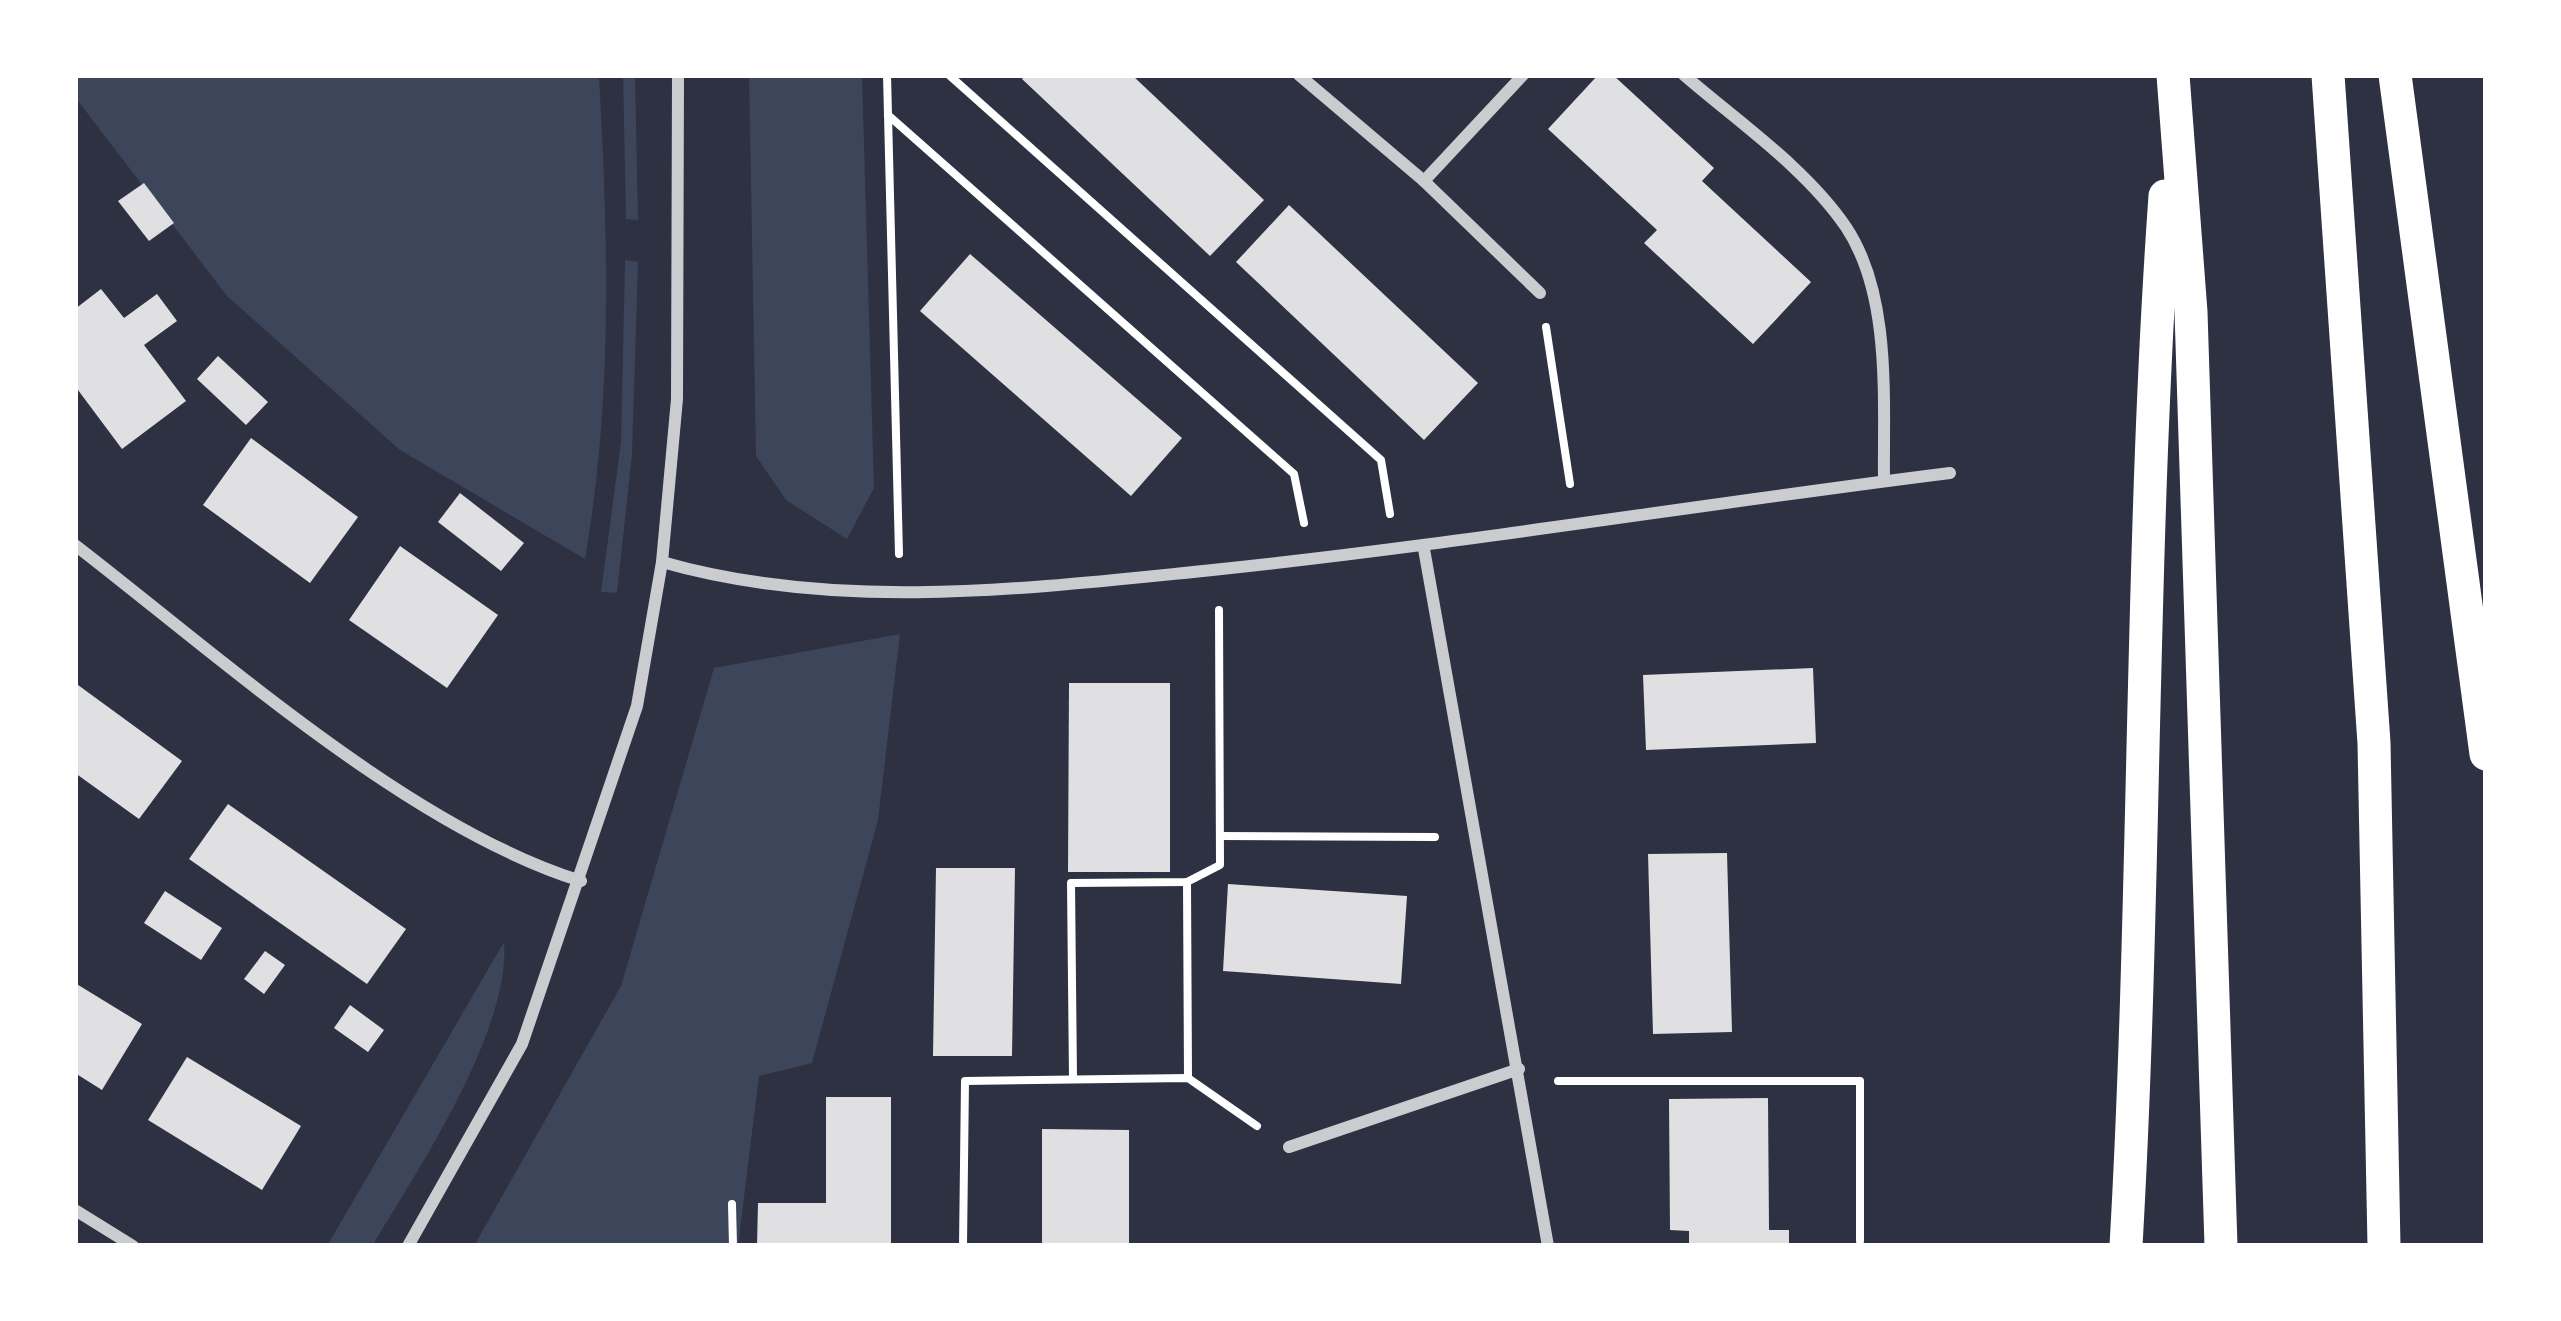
<svg xmlns="http://www.w3.org/2000/svg" width="2561" height="1321" font-family="Montserrat,sans-serif">
	<style>
		.green { fill: #3c4559 }
		.building { fill: #e0e0e3 }
		.lines { fill: none; stroke-linecap: round; stroke-linejoin: round }
		.path { stroke: #fff; stroke-width: 8 }
		.minor { stroke: #caccd0; stroke-width: 12 }
		.trunk { stroke: #fff; stroke-width: 33 }
	</style>
	<rect width="100%" height="100%" fill="#2d3142"/>
	<g class="green">
		<path d="M75 75H599C608 240 613 396 585 559L400 450 227 296 75 97Z"/>
		<polygon points="623,75 635,75 638,220 626,219"/>
		<polygon points="749,75 862,75 874,488 847,539 786,500 756,456"/>
		<polygon points="625,260 638,262 632,454 617,593 601,592 621,442"/>
		<polygon points="900,634 878,820 812,1063 759,1076 738,1246 474,1246 621,986 714,668"/>
		<path d="M504 942C511 1030 418 1170 372 1246H327Z"/>
	</g>
	<g class="building">
		<polygon points="1026,75 1132,75 1264,200 1210,256 1022,79"/>
		<polygon points="1598,75 1613,75 1714,168 1702,181 1811,282 1753,344 1644,243 1657,230 1548,129"/>
		<polygon points="144,183 174,223 149,241 118,201"/>
		<polygon points="1289,205 1478,383 1424,440 1236,262"/>
		<polygon points="970,254 1182,438 1131,496 920,311"/>
		<polygon points="101,289 124,318 157,294 177,321 144,345 186,401 122,449 75,386 75,309"/>
		<polygon points="218,356 268,402 246,425 197,379"/>
		<polygon points="251,438 358,517 310,583 203,505"/>
		<polygon points="460,493 524,543 501,571 438,522"/>
		<polygon points="400,546 498,615 447,688 349,620"/>
		<polygon points="1813,668 1816,743 1646,750 1643,675"/>
		<polygon points="1069,683 1170,683 1170,872 1068,872"/>
		<polygon points="78,685 182,761 139,819 75,773"/>
		<polygon points="228,804 406,929 367,984 189,859"/>
		<polygon points="1727,853 1732,1032 1653,1034 1648,854"/>
		<polygon points="936,868 1015,868 1012,1056 933,1056"/>
		<polygon points="1228,884 1407,896 1401,984 1223,971"/>
		<polygon points="165,891 222,928 201,960 144,923"/>
		<polygon points="265,951 285,965 264,994 244,979"/>
		<polygon points="75,983 142,1024 102,1090 75,1073"/>
		<polygon points="350,1005 384,1030 368,1052 334,1028"/>
		<polygon points="187,1057 301,1126 262,1190 148,1120"/>
		<polygon points="826,1097 891,1097 891,1246 757,1246 758,1203 826,1203"/>
		<polygon points="1768,1098 1769,1230 1789,1230 1789,1246 1689,1246 1689,1231 1670,1230 1669,1099"/>
		<polygon points="1042,1129 1129,1130 1129,1246 1042,1246"/>
	</g>
	<g class="lines">
		<g class="path">
			<polyline points="887,75 899,554"/>
			<polyline points="949,75 1381,460 1390,514"/>
			<polyline points="888,115 1294,474 1304,523"/>
			<polyline points="1546,327 1570,484"/>
			<polyline points="1220,836 1435,837"/>
			<polyline points="1187,882 1188,1078"/>
			<polyline points="1073,1079 1071,883 1187,882 1220,865 1219,610"/>
			<polyline points="1558,1081 1860,1081 1860,1241"/>
			<polyline points="732,1204 733,1246"/>
			<polyline points="963,1246 965,1081 1188,1078 1257,1126"/>
		</g>
		<g class="minor">
			<polyline points="1299,75 1424,181 1540,293"/>
			<path d="M1684 75C1737 121 1806 168 1846 227 1892 296 1883 402 1884 481"/>
			<polyline points="1424,181 1523,75"/>
			<path d="M75 545C219 656 410 828 581 881"/>
			<polyline points="1424,549 1548,1246"/>
			<path d="M662 562C837 612 1025 589 1203 571 1454 545 1701 504 1950 473"/>
			<polyline points="1289,1147 1519,1069"/>
			<polyline points="75,1210 133,1246"/>
			<polyline points="408,1246 522,1044 637,706 662,562 677,399 678,75"/>
		</g>
		<g class="trunk">
			<polyline points="2173,75 2191,312 2221,1246"/>
			<polyline points="2328,75 2374,743 2384,1246"/>
			<polyline points="2395,75 2486,754"/>
			<path d="M2126 1246C2146 896 2140 546 2165 196"/>
		</g>
	</g>
	<rect width="2561" height="1321" fill="none" stroke="#ffffff" stroke-width="156"/>
</svg>
